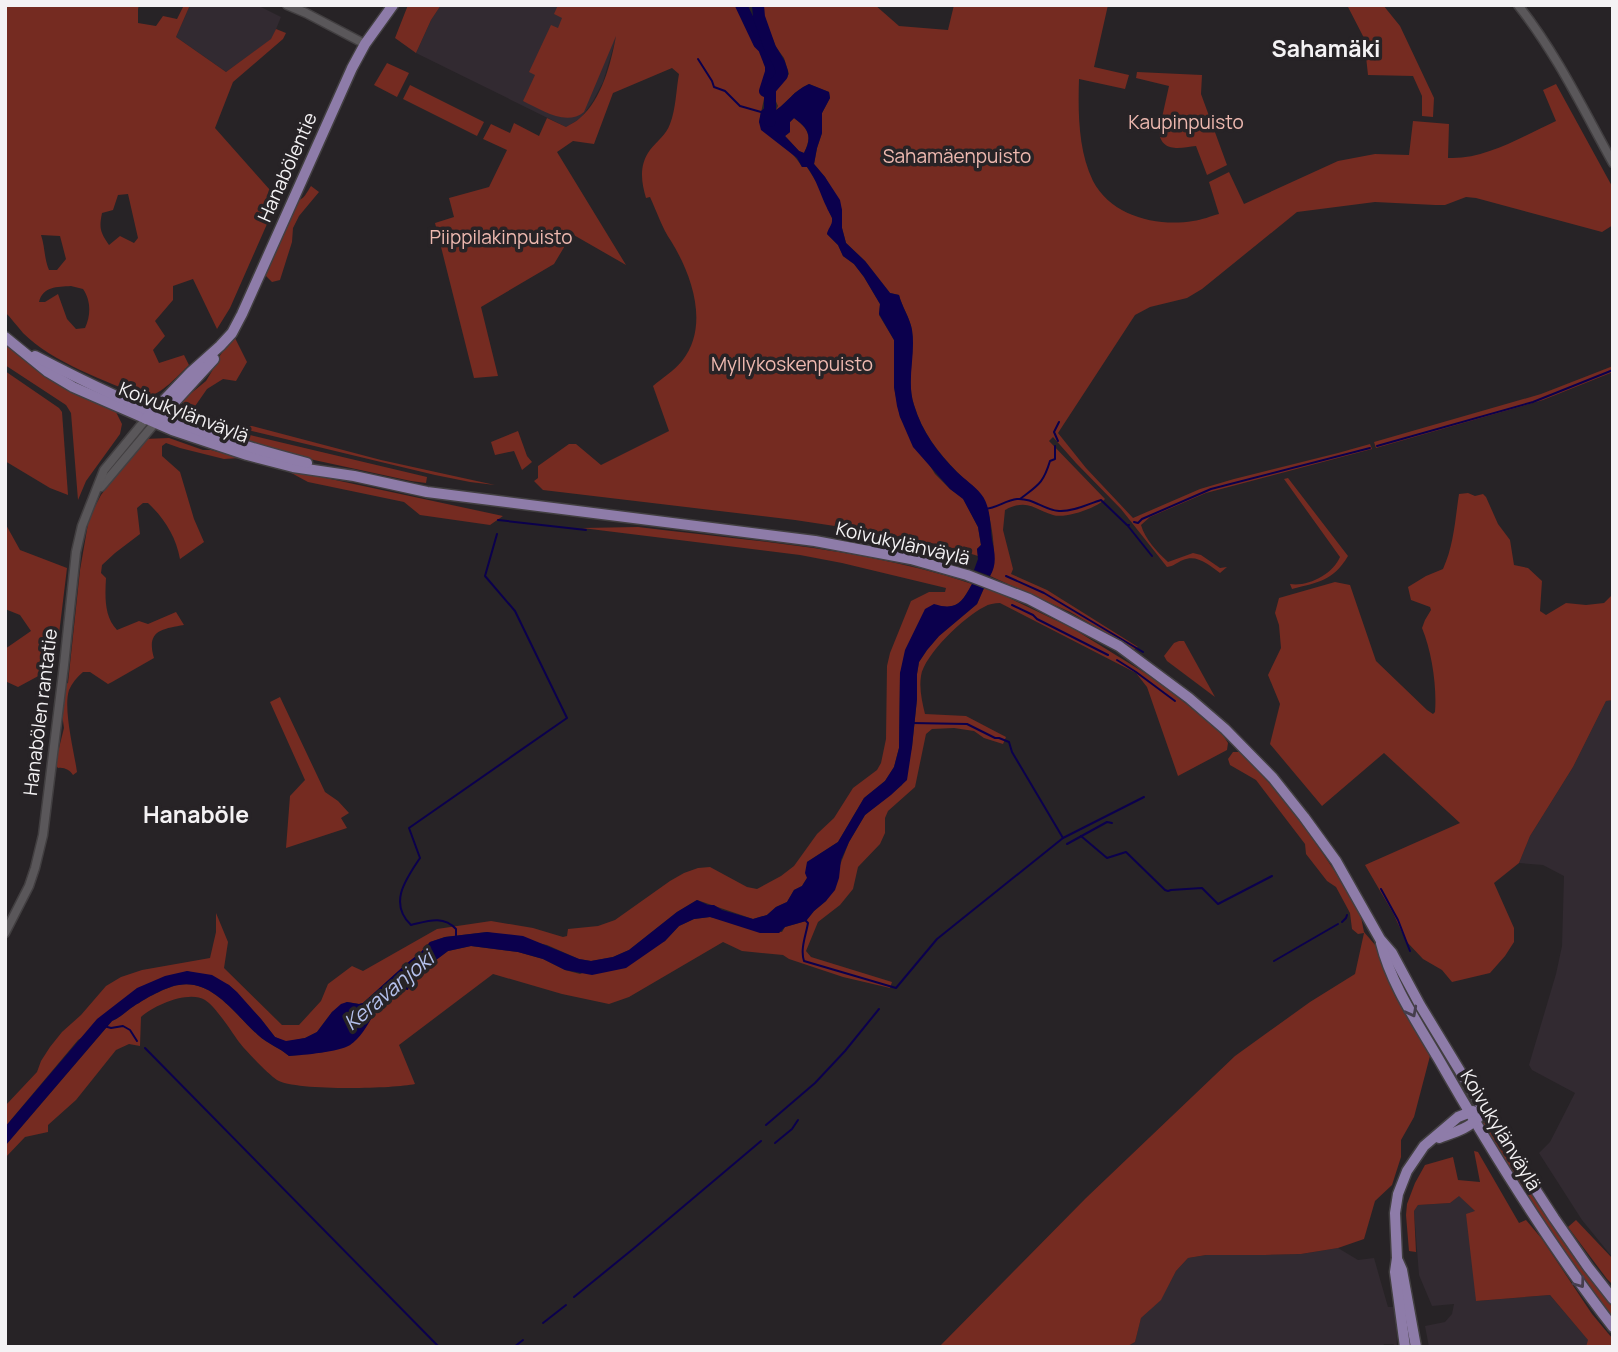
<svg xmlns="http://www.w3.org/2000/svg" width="1618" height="1352" font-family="Manrope,sans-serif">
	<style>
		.built { fill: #322a31 }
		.green { fill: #752b21; fill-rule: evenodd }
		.water { fill: #0b004d; fill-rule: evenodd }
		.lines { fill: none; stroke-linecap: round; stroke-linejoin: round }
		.stream { stroke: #0b004d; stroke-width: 2 }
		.river { stroke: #0b004d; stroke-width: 12 }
		.minor-casing { stroke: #423f41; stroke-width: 11 }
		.major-casing { stroke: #423f41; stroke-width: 13 }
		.minor { stroke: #5a575a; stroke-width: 8 }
		.major { stroke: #8e7ca9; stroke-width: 10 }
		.oneway { stroke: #463e4d }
		.labels { text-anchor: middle; stroke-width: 7; stroke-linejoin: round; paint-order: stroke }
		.park-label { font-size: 19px; fill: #eeb9b0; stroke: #272326 }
		.street-label { font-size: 19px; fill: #f4f2f4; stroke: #272326 }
		.water-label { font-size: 21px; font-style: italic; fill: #b5c1ed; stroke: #272326 }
		.quarter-label { font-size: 23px; font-weight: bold; fill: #f4f2f4; stroke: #272326 }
	</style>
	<rect width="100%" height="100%" fill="#272326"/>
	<g class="built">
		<polygon points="190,5 257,5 281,17 272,39 226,72 176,37"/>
		<polygon points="441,5 581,5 619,28 603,82 593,101 581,118 566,127 416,53 431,20"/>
		<polygon points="1613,700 1613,1258 1582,1220 1539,1153 1550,1142 1575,1093 1532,1070 1529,1065 1556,974 1562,946 1564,876 1543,865 1519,863 1530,836 1573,767 1606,701"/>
		<polygon points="1459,1195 1475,1211 1476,1301 1550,1295 1589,1341 1586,1347 1429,1347 1425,1326 1445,1322 1452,1314 1454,1304 1432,1306 1419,1275 1414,1211 1418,1205 1450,1203"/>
		<polygon points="1338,1248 1358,1260 1374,1258 1388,1307 1396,1307 1397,1347 1393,1344 1384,1344 1383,1347 1126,1347 1135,1342 1141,1318 1161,1299 1176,1271 1188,1258 1206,1255 1265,1255 1301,1254"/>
	</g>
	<g class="green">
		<path d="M5 5H139L138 9V23L156 26 163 16 177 19 184 5H190L176 37 226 72 271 39 276 29 286 33 283 39 233 82 215 128 278 199 230 308 217 329 193 279 173 286V300L155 321 165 336 153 350 159 363 184 355 189 365C176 377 163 394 145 397 107 382 52 362 23 333 17 326 11 318 5 312ZM128 194 138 238 134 243 120 236 109 245C100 232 99 228 102 213L113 210 118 195ZM41 235 60 236 66 259 57 270H49C44 258 45 247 41 235ZM71 286 83 289C91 300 91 316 85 328L76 329 67 319 58 294 45 302H39C43 286 57 287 71 286Z"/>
		<polygon points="408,5 441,5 431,20 416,53 395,38"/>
		<path d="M558 5H741L759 43 764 48 771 66 759 122C771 134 795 153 802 167H807L817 183 832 218V224L827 234 838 245 843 256 854 264 864 277 880 304 879 315 894 340V387L900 417 935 474 950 489 963 498 978 527 981 545 977 549 978 556 946 546 881 533 795 520 543 490 534 481 538 478V466L569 444H576L601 465 669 431 653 386C662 378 674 371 682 361 710 326 692 275 671 241 662 228 657 212 650 197L646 198C641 181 639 165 650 150 657 141 666 135 670 124 676 109 676 90 679 74L672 68 613 93 594 144 573 141 557 152 626 265 572 234 554 264 481 307 498 376 474 378 435 223 454 217 449 198 489 187 507 150 483 139 491 124 510 133 514 123 539 136 547 118 566 127C570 124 576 122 580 118 602 99 611 63 616 36L584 112C566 127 540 109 523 101L535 75 529 72 551 25 558 28 562 18 554 14Z"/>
		<path d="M762 5H875L899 26 948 30 954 5H1108L1094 67 1129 75 1125 89 1079 79C1078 112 1078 150 1093 181 1111 216 1157 227 1193 221 1202 220 1211 216 1219 214L1209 182 1229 172 1244 204 1338 161 1375 154 1409 155 1413 121 1449 124 1448 158C1485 160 1523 136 1556 121L1543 90 1556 84 1613 188V225L1602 232 1476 198 1466 197 1445 205H1435L1375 202 1297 212 1202 289 1187 298 1150 307 1135 315 1058 433 1086 468 1133 518 1200 489 1234 479 1338 453 1370 444 1372 449 1206 493 1150 517 1141 525C1145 539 1157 552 1168 562L1193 553 1201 555 1220 568 1227 567 1220 573C1209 565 1197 554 1183 560 1176 563 1174 566 1167 567L1121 509 1076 463 1053 437 1049 441 1105 499C1097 508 1065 519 1053 515 1033 509 1028 498 1005 510L1003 530 1013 569 1011 574 1047 590 1138 647 1134 649 1070 612 990 576C999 561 991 507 980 494 974 485 964 480 957 472 938 452 922 432 914 405 906 381 915 355 912 330 910 318 902 307 899 295L890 293 865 261 846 243 842 228V210L825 177 814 164 817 148 822 133V113L830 98 829 92 809 84C792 92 789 101 776 110L778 106C769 88 781 86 789 74L784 58 776 47 762 12Z"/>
		<polygon points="1347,5 1383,5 1400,26 1434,98 1433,117 1422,116 1422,96 1413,76 1368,75 1364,38"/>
		<polygon points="387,63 409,73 397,97 374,85"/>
		<path d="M1137 72 1202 75 1201 94 1227 165 1207 175 1196 146C1180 148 1161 153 1159 131L1169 86 1136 78Z"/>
		<polygon points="410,85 484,122 477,136 403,99"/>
		<path d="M794 118C808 129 813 135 804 153L799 151 785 136 790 132V122Z"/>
		<path d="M311 186 319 192 299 216 293 228 292 242 280 280 272 282 264 274 296 201C304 200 307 192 311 186Z"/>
		<polygon points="234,336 247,362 236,381 223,379 207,389 191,412 182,408 184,399 206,381 212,371 216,361"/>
		<polygon points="5,344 45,376 70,391 115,410 122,424 120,434 86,481 78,500 71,413 66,405 5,365"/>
		<polygon points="1613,366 1613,372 1543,400 1376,448 1374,442 1541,394"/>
		<polygon points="5,371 59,408 62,412 68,495 50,488 5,461"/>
		<polygon points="185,416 188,416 250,435 427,477 426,483 411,481 291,455 241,440 189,422 184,419"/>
		<polygon points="252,426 381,460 495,485 470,482 435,475 235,427"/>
		<polygon points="518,431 527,456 532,462 522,470 514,451 495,455 491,442"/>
		<path d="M169 438 203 450H211L240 458 224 459 180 448 166 443 162 446V456L180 472 194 519 204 542 180 559C176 537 165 519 148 503H143L137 508 140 534 115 553 102 565 101 573 106 578C105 596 104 617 117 630L139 621 148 624 176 612 184 625C161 629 146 631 154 658L112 682 108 684 90 672H83C77 677 72 683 69 690 63 709 74 751 77 772L73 775C70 770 64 767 58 768L55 764 64 728 62 714 65 684 68 683 80 570 89 518 101 495 144 439Z"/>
		<polygon points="284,469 503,516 490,525 420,515 404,502 308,482"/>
		<path d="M1288 478 1348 556C1333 581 1319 582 1292 589L1290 584C1308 587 1333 574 1340 557L1284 479Z"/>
		<path d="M1468 493 1475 496 1483 494 1486 497 1498 524 1510 540 1514 565 1528 568 1542 581 1540 611 1546 615 1566 603 1586 605 1604 603 1613 594V700L1606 701 1573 767 1530 836 1519 863 1494 883 1514 928V942L1505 956 1490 973 1452 982 1442 970 1423 959 1406 941 1393 913 1365 865 1460 823 1384 753 1322 806 1270 744 1280 704 1268 675 1281 648 1279 625 1275 613 1279 598 1335 582 1350 585 1376 661 1427 710 1433 714 1435 712C1437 687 1432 652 1422 628L1425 620 1431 610 1430 607 1411 600 1408 587 1426 576 1443 569C1454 545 1455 520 1459 494Z"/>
		<polygon points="5,523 20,550 67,568 55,667 18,687 5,681 5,649 31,631 20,615 5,609"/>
		<path d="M638 527C750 541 865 548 972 584 962 603 956 611 934 605L900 673 899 748 894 767 885 781 864 798 838 842 807 862V878L802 886 794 890 787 902 776 907 767 915 753 919 697 900 677 912 629 950 613 957 591 961 579 959 547 945 487 932 445 937 430 942 421 952 406 964 363 1003 359 1004 347 1002 332 1012 317 1032 305 1038 286 1042 275 1037 261 1019 229 985 187 971 78 1040 5 1127V1106L37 1072 41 1061 50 1047 62 1032 81 1015 106 986 121 977 142 970 210 958 216 932V913L228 942 224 968 282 1025H299L321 1001 328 984 352 966 363 971 437 929 491 921 533 928 563 937 567 936 568 929 598 926 615 920 670 881 684 873 698 868 710 867 747 887 757 889 781 876 794 866 817 834 834 818 853 788 877 770 881 763 886 739 887 666 890 653 911 601 929 592H945L946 588 842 563 800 555 582 528Z"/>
		<path d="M984 588 1003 595 1072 628 1153 678 1189 706 1223 735 1228 743 1227 750 1178 776 1147 687 1136 673 1000 603C994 603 989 604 984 607 965 616 924 655 921 676 919 688 922 702 925 714L966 716 1006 737 1003 744 984 738 974 731 954 728 932 729 926 734 915 787 888 811 885 818V833L880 844 858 867 853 889 840 905 818 922 806 951 811 957 892 982 890 988 843 977 789 959 783 955 742 951 723 942 629 997 609 1004 562 994 493 974 399 1045 415 1084C392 1089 294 1091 277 1080 269 1075 245 1050 239 1042 231 1031 216 1007 205 1000 189 990 154 1005 141 1017L140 1046 129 1044 116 1050 76 1100 48 1125V1132L25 1137 5 1158V1146L112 1021C123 1016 129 1008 139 1003 148 997 169 986 179 985 213 979 236 1016 258 1035 268 1044 280 1048 289 1056L324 1052 350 1045 378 1006 396 992 408 987 412 979 432 963 448 951 471 946 518 952 543 959 565 970 580 974 665 941 679 926 694 919 710 917 782 932 785 927 806 921 814 911 826 901 849 842 865 815 902 785 912 747 917 699V674L919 662 927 650 939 636 977 604Z"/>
		<polygon points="1179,641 1184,641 1215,697 1167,661 1164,656 1174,643"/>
		<polygon points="280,697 325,792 338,801 349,813 341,818 347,828 286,848 290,796 305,780 270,702"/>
		<polygon points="1233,752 1240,752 1264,777 1298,817 1338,876 1360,912 1364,932 1376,946 1395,996 1430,1056 1414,1117 1401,1140 1401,1157 1392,1185 1375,1201 1364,1239 1338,1248 1301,1254 1265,1255 1206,1255 1188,1258 1176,1271 1161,1300 1141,1318 1135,1342 1126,1347 939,1347 1086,1198 1235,1056 1310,1002 1355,974 1364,933 1358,934 1352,929 1350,913 1336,887 1327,881 1306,854 1305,844 1256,780 1230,765 1228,759"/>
		<polygon points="1482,1122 1485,1123 1591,1280 1613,1308 1613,1322 1576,1271 1524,1194"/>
		<polygon points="1474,1151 1478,1152 1519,1223 1526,1220 1542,1239 1592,1314 1612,1338 1613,1347 1586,1347 1588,1340 1550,1295 1476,1301 1466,1214 1475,1211 1459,1196 1450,1203 1418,1205 1414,1211 1416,1252 1409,1251 1406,1215 1407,1204 1415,1183 1425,1165 1453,1157 1458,1180 1480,1182"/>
		<polygon points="1576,1220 1613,1259 1613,1285 1607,1279 1568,1227"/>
	</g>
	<g class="water">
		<path d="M809 84 829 92 830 98 822 113V133L817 148 814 164 825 177 840 200 842 210V228L846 243 865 261 890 293 899 295C902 307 910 318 912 330 916 355 906 381 914 405 922 432 938 453 957 472 965 480 974 485 981 494 991 506 990 525 992 540 995 553 997 565 990 576L974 570 978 559 977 549 981 545 978 527 963 499 950 489 913 447 900 417 897 406 894 387V340L879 314 880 304 864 277 854 264 843 256 838 245 827 234C828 228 833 225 832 218 832 217 827 209 827 208 820 194 817 180 807 167H802L797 158 761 130 759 122 761 111 769 104 776 110C789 101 792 92 809 84ZM794 118C808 128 813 136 804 153L799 151 785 136 790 132V122Z"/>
		<path d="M972 584 984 588 977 604 939 636 927 650 919 662 917 674V699L912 747 907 780 891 795 865 815 849 842 841 860 839 878 835 890 826 901 814 911 806 921 785 927 779 933H760L710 917 694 919 679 926 665 941 626 968 592 975 565 970 543 959 518 952 471 946 448 951 432 963 412 979 408 990C395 988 382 1001 373 1010L374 1014C368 1024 361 1038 350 1045 339 1052 304 1055 289 1056 280 1048 268 1044 258 1035 236 1016 213 979 179 985 168 986 148 997 139 1003 129 1008 123 1016 112 1021L5 1146V1127L97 1019 137 988 165 976 187 971 212 975 229 985 237 992 261 1019 275 1037 286 1041 305 1038 317 1032 332 1012 341 1004 347 1002 359 1004 363 1003 406 964 421 952 430 942 445 937 487 932 523 936 579 959 591 961 613 957 629 950 677 912 697 900 708 905H714L722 910 753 919 767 915 776 907 787 902 794 890 802 886 807 878 805 873 807 862 838 842 864 798 885 781 894 767 899 748 900 673 905 650 925 609 934 604C956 611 962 603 972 584Z"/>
	</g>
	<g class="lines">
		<g class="stream">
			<polyline points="698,59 712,81 714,87 725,91 740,106 761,112"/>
			<polyline points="1058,441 1054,432 1059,422"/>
			<polyline points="1377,446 1533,402 1613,370"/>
			<path d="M1020 499C1038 485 1043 484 1050 461L1055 459V446"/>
			<path d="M985 509C997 508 1006 500 1017 499 1034 498 1043 510 1059 511 1073 512 1088 504 1101 500L1127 525H1129"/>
			<polyline points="498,520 586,530"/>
			<polyline points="1134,522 1138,523 1142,519 1211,489 1370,448"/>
			<polyline points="1128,526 1152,556"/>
			<polyline points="1006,576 1044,593 1143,652"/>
			<polyline points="1012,605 1033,615 1037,619 1108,655"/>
			<polyline points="1117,660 1136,672 1175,701"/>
			<polyline points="912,723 967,724 995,738 999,738 1009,742 1012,752 1063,838"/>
			<polyline points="1081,836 1107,858 1126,852 1165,890 1168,891 1171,890 1202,888 1218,904 1272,876"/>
			<polyline points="1067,844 1107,822 1112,823"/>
			<polyline points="1381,889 1398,920 1410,951"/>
			<path d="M806 921 808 923C806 935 800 949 804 961L896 988 937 939 1063 838 1144 797"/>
			<polyline points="1342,922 1346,918 1347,915"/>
			<path d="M456 937V929C443 915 428 921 411 925 388 903 406 879 420 858L409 828 567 718 515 611 485 576 497 534"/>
			<polyline points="1274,961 1338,924"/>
			<polyline points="104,1026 111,1028 123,1026 130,1030 137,1041"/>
			<polyline points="145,1048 439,1347"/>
			<polyline points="766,1125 815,1083 845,1051 879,1009"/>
			<polyline points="775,1143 792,1129 798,1120"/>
			<polyline points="574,1297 633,1249 761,1141"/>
			<polyline points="543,1323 566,1305"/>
			<polyline points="514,1347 523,1340"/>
		</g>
		<g class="river">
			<polyline points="741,5 759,43 764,48 771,66 771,72 765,91"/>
			<polyline points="758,5 759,17 770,48 779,63 782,72 782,75 770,89 770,121"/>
		</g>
		<g class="minor-casing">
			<g id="minor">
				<polyline points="287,5 306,13 365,44"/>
				<path d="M1518 5C1557 54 1583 109 1613 163"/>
				<polyline points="101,487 155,423"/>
				<polyline points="5,933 29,886 35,868 43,835 64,665 76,552 82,526 104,470 146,419"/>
			</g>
		</g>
		<g class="major-casing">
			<g id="major">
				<polyline points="5,337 48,372 73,387 172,430 247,455 293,467 354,476 427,492 815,541 911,559 967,575 1029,599 1119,646 1189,698 1225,729 1273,778 1304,817 1336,861 1380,939 1392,953 1420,1005 1483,1109 1554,1218 1588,1267 1613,1299"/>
				<path d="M35 356C83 381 132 405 182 424 223 440 265 452 307 463"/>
				<polyline points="146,419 191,372 220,346 232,333 242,314 352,68 365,44 393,5"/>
				<polyline points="158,420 214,359"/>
				<path d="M1381 943C1391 984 1417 1022 1438 1058 1491 1151 1547 1242 1613 1327"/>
				<path d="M1439 1138C1452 1133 1468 1129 1478 1118"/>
				<polyline points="1398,1261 1402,1270 1416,1347"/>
				<polyline points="1405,1347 1395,1272 1397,1258 1395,1213 1398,1194 1407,1171 1424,1146 1458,1117 1473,1111"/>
			</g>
		</g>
		<use href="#minor" class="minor"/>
		<use href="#major" class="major"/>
	</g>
	<defs><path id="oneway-chevron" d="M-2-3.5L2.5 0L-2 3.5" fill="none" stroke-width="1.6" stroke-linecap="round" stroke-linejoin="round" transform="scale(1.75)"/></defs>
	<g class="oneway">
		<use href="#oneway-chevron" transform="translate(1412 1012) rotate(62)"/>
		<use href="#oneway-chevron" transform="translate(1580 1283) rotate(54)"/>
	</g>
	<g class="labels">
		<g class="park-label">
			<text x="1186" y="129">Kaupinpuisto</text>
			<text x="957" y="163">Sahamäenpuisto</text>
			<text x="501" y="244">Piippilakinpuisto</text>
			<text x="792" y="371">Myllykoskenpuisto</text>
		</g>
		<g class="street-label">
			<text transform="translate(287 167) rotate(-66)" y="7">Hanabölentie</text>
			<text transform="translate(184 412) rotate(21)" y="7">Koivukylänväylä</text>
			<text transform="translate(903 543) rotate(13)" y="7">Koivukylänväylä</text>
			<text transform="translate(40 712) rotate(-83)" y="7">Hanabölen rantatie</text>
			<text transform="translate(1501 1130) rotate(59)" y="7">Koivukylänväylä</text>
		</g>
		<g class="water-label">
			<text transform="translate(389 991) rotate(-40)" y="7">Keravanjoki</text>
		</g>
		<g class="quarter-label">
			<text x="1326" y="57">Sahamäki</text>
			<text x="196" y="823">Hanaböle</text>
		</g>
	</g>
	<rect width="1618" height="1352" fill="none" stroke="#f4f2f4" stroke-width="14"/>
</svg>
